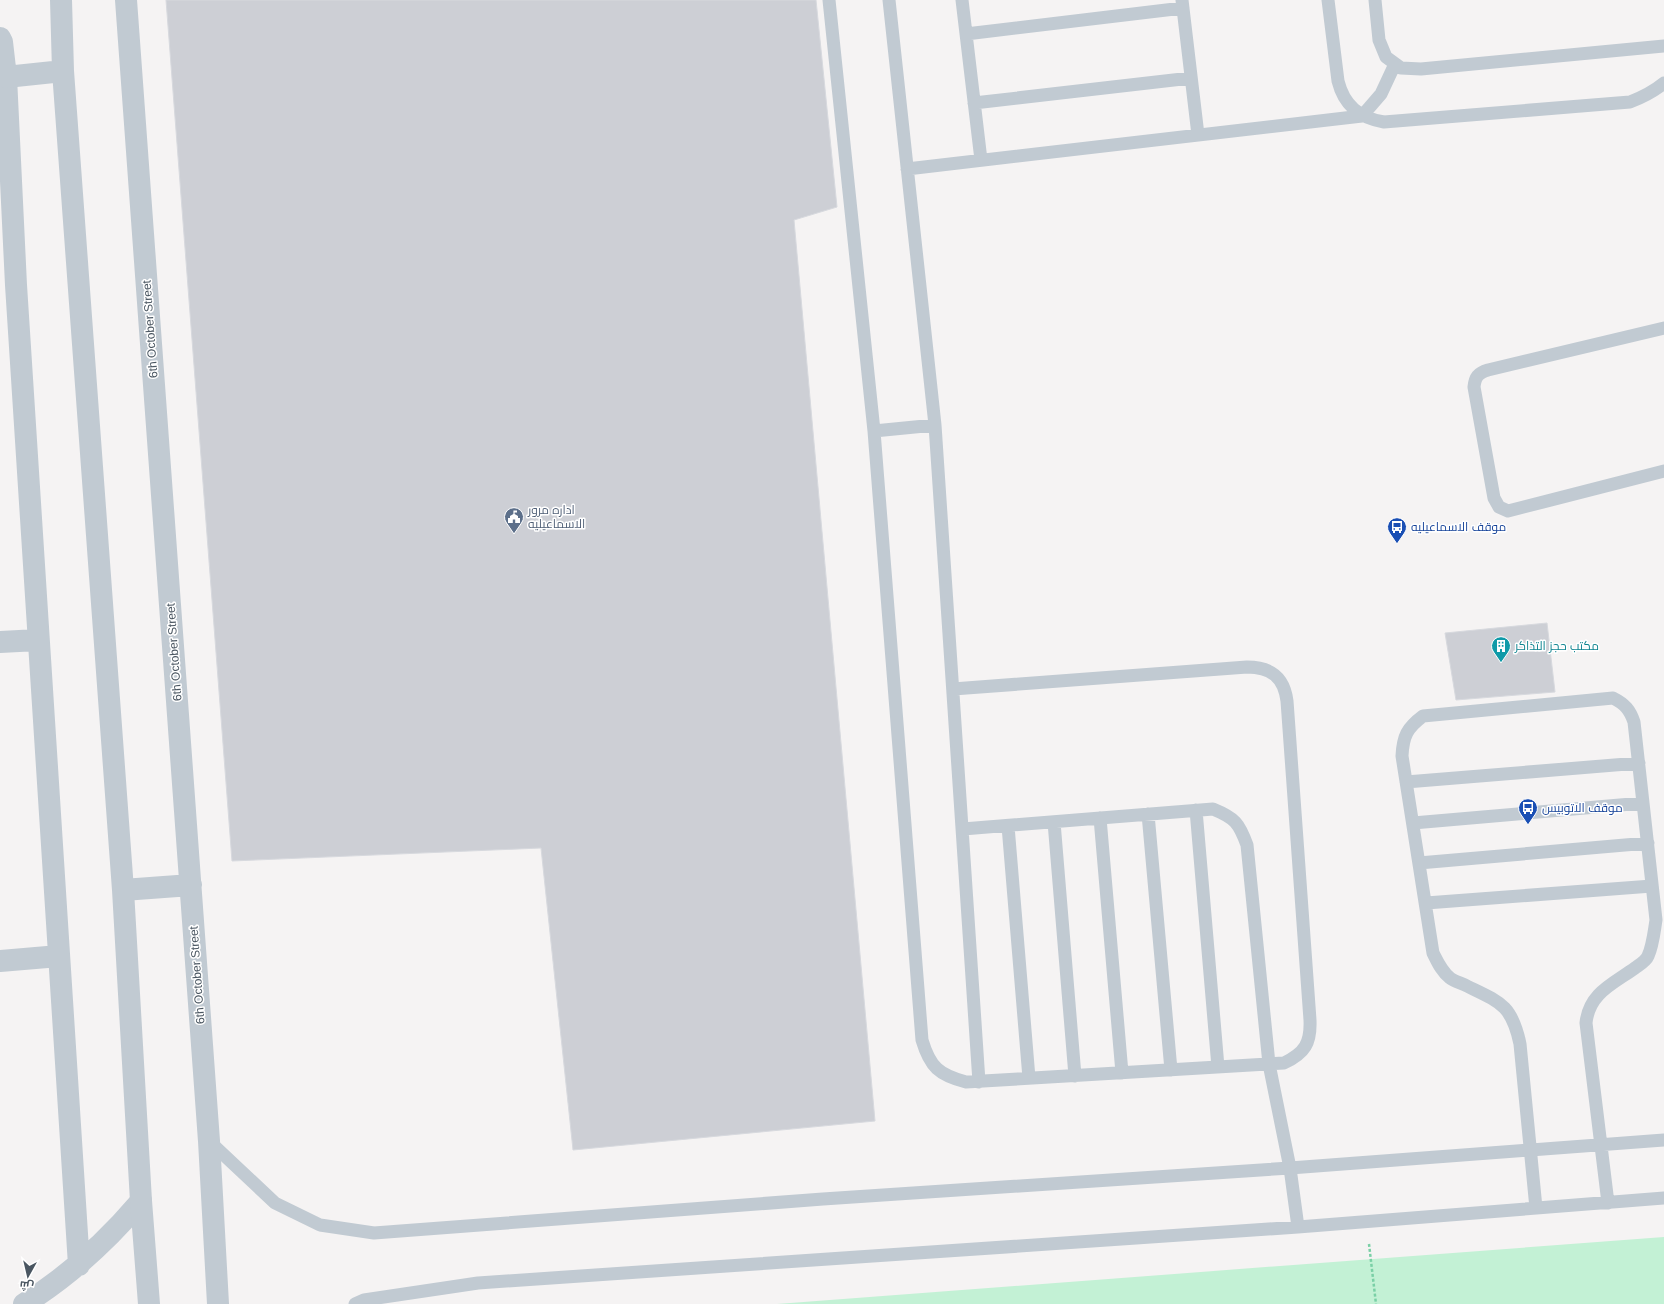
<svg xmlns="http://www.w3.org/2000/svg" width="1664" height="1304" font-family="Helvetica,Cairo,sans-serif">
	<rect width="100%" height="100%" fill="#f5f3f3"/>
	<path fill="#c3f1d5" d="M 1664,1237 L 1664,1304 L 777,1304 Z"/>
	<path fill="#cdcfd5" stroke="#d7d9de" d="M 166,0 L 816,0 L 837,207 L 794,220 L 875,1121 L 573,1150 L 541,848 L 232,861 Z
		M 1547,623 L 1555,692 L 1456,700 L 1445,633 Z"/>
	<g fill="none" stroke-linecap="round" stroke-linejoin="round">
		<path stroke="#7ad0a6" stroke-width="2.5" stroke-dasharray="3 2" stroke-linecap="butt" d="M 1369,1244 L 1376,1304"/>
		<path stroke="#c1cad2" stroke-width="13" d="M 829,0 L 874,431 L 922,1040 C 930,1067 939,1075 966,1082 L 1284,1063 C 1305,1053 1311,1043 1310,1020 L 1287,701 C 1284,677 1271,667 1247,667 L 953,689
			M 889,0 L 935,425 L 979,1082
			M 962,0 L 981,160
			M 1182,0 L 1198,135
			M 1328,0 L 1338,81 C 1344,105 1359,118 1384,122 L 1630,102 C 1643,97 1653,92 1664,83
			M 1375,0 L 1379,40 L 1386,57 L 1401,68 L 1421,69 L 1664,46
			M 966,34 L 1183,8
			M 974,103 L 1191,78
			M 907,169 L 1362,116 L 1381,94 L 1395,64
			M 1664,328 L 1488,370 C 1478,373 1475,377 1474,387 L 1494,498 L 1499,507 L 1508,511 L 1664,471
			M 874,431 L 935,425
			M 1406,782 L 1639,763
			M 1196,810 L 1218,1067
			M 1148,814 L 1171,1070
			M 1100,818 L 1122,1073
			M 1054,822 L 1075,1076
			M 1413,823 L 1643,803
			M 1008,826 L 1029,1078
			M 963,829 L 1213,809 C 1235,818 1239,823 1247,845 L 1269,1064 L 1290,1168 L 1298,1227
			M 1419,863 L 1648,843
			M 1426,903 L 1652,886
			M 209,1141 L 275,1203 L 320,1225 L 374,1233 L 823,1199 L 1290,1168 L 1664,1140
			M 1536,1208 L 1520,1044 C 1512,1005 1500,1002 1467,986 C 1462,983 1455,982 1450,978 C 1442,972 1438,963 1433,953 L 1402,756 C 1403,736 1407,728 1423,716 L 1613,698 C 1625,704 1630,710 1634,722 L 1656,920 C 1654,932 1653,945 1648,956 C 1646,961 1639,965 1635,968 C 1613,984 1589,993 1586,1023 L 1608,1203
			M 355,1304 L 364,1300 L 478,1283 L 1298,1227 L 1664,1198"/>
		<path stroke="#c1cad2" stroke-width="22" d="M 6,77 L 16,285 L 79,1265
			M 0,642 L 38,640
			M 0,961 L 59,956
			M 24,1304 C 69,1276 107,1241 141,1201"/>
		<path stroke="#c1cad2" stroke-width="22" d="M 61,0 L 63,71 L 123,890 L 141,1201 L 149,1304
			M 126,0 L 209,1141 L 218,1304
			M 0,38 L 2,42 L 6,77 L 63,71
			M 123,890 L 191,885"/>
	</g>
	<defs>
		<symbol id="civic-pin" viewBox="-11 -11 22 30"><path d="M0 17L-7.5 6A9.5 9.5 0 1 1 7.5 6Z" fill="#5c6f8a" stroke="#fff"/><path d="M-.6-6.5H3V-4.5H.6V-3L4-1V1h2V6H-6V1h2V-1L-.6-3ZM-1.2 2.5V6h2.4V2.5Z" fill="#fff"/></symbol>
		<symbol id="bus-pin" viewBox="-11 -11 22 30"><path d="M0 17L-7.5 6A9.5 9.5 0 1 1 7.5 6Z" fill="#1a4fb4" stroke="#fff"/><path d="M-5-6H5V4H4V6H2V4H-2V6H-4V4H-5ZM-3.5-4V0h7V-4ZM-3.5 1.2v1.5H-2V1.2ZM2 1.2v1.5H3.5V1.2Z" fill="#fff"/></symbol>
		<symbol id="building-pin" viewBox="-11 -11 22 30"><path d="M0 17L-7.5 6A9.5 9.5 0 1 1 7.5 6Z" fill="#0f9aa8" stroke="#fff"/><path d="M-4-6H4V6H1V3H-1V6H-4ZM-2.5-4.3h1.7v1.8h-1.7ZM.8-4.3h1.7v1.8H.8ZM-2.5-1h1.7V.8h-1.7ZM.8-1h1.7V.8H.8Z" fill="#fff"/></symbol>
	</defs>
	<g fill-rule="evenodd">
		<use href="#civic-pin" x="503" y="506" width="22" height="30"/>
		<use href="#bus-pin" x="1386" y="516" width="22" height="30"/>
		<use href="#building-pin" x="1490" y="635" width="22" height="30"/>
		<use href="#bus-pin" x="1517" y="797" width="22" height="30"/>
	</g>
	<g text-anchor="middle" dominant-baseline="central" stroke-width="3" stroke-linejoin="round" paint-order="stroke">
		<g font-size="12" fill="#4a5661" stroke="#fff">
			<text transform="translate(150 329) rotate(-94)">6th October Street</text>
			<text transform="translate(174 652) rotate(-94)">6th October Street</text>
			<text transform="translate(197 975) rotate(-94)">6th October Street</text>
		</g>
		<g font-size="12" fill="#4e5e75" stroke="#fff" text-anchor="start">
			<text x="528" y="510">اداره مرور<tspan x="528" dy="14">الاسماعيليه</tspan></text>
		</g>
		<g font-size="12" fill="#164399" stroke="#fff" text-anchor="start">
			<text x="1411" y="527">موقف الاسماعيليه</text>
			<text x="1542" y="808">موقف الاتوبيس</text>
		</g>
		<g font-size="12" fill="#0d838f" stroke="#fff" text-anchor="start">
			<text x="1515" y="646">مكتب حجز التذاكر</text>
		</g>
	</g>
	<g transform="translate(28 1276) rotate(188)" stroke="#ffffff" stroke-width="3" paint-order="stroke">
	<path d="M0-3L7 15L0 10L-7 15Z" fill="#4a5661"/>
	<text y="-6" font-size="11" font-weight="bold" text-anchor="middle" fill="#4a5661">ش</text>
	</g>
</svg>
